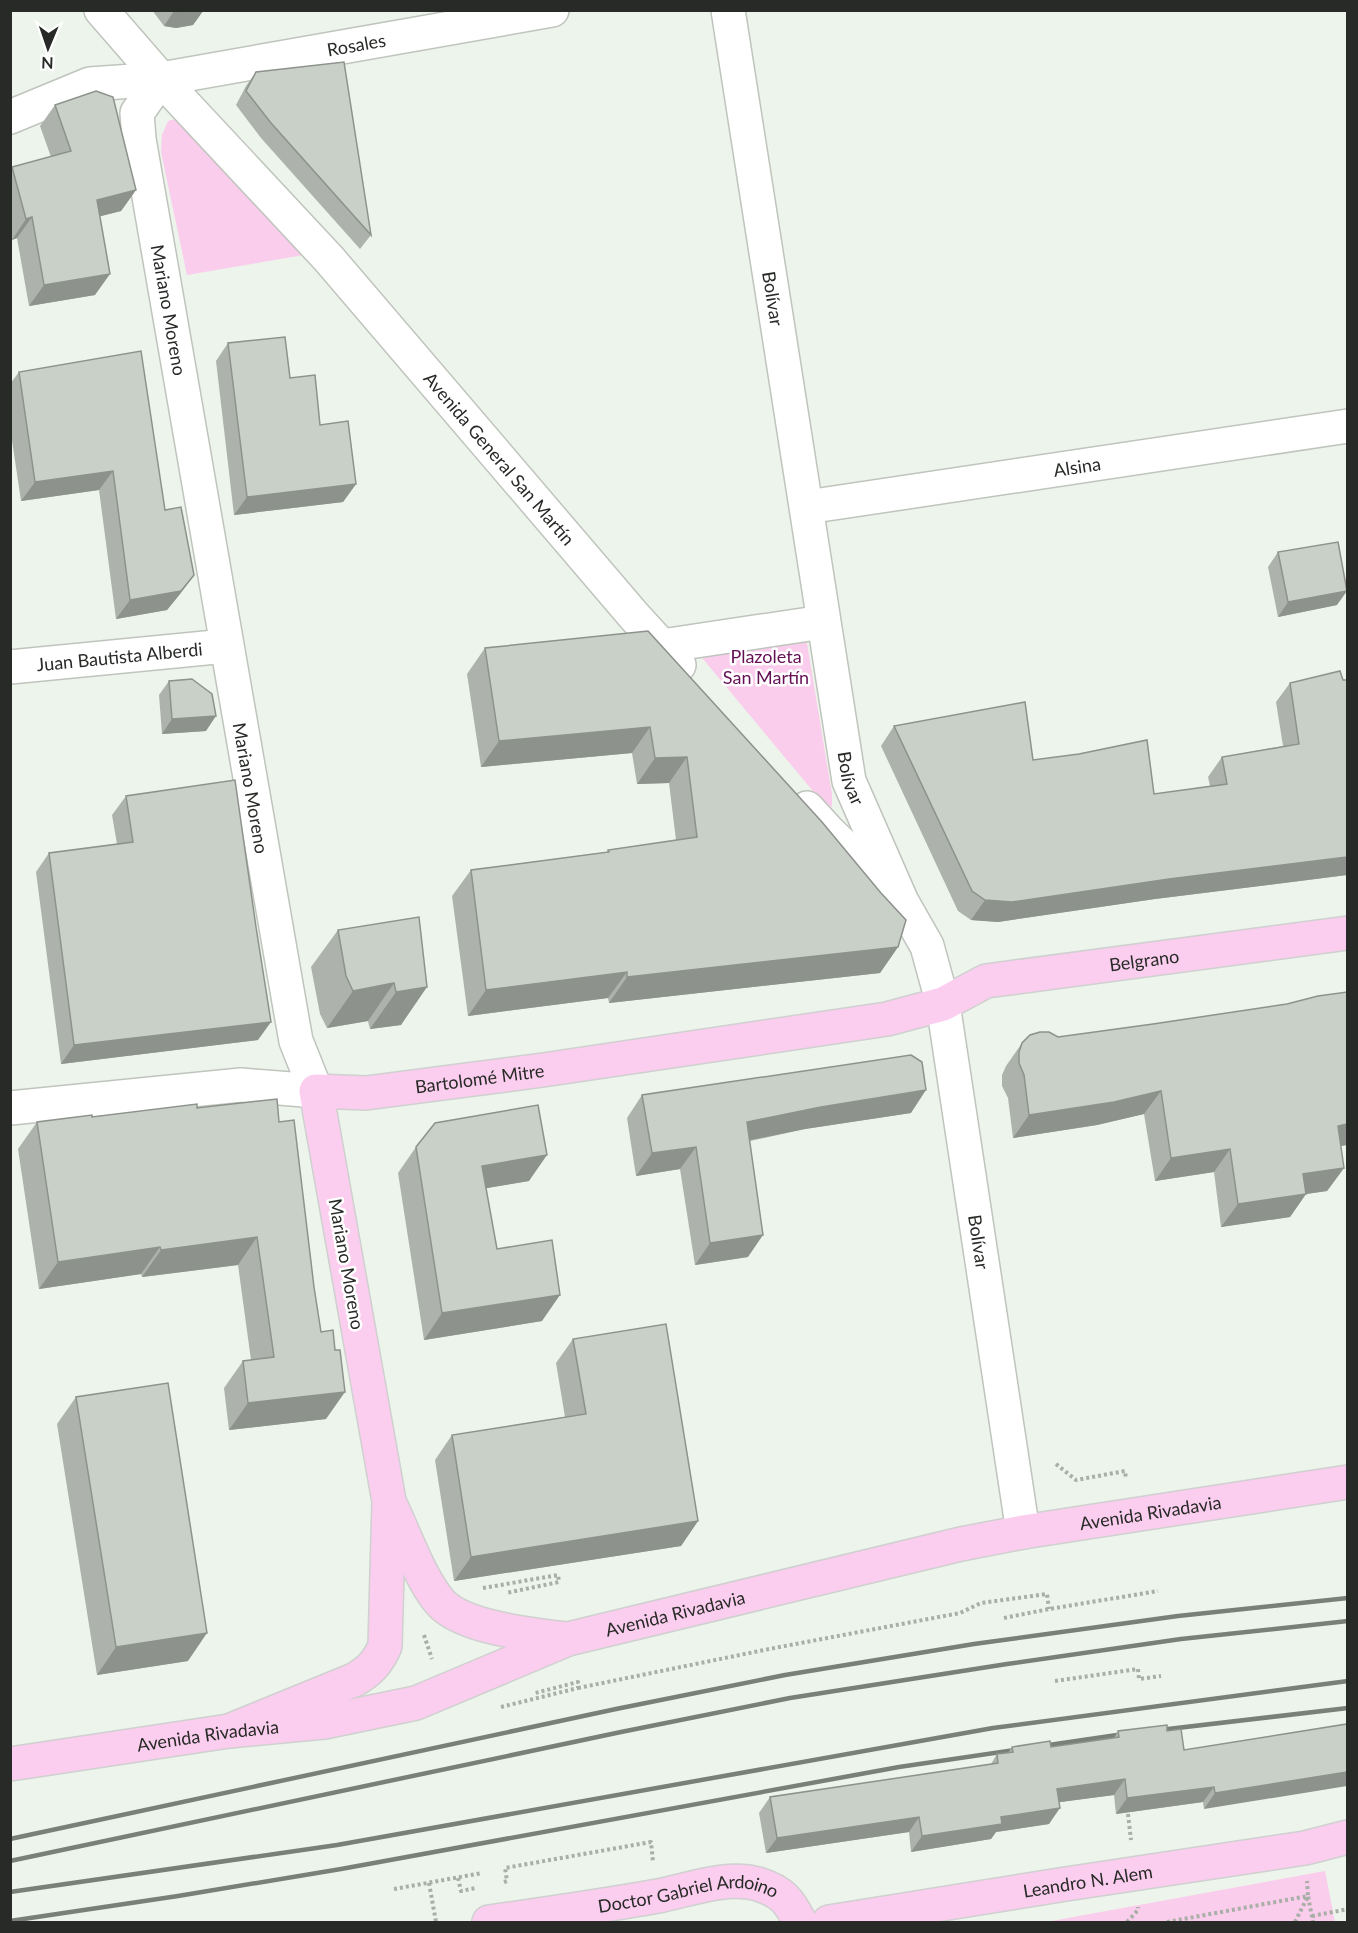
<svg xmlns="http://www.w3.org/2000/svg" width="1358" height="1933" font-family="Lato,sans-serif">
	<rect width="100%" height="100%" fill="#edf4eb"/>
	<path fill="#facdec" d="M 183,117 L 304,255 L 187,275 L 161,152 L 162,135 L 168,121 Z
		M 802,613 L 832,794 L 832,807 L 822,802 L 698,653 Z
		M 1325,1871 L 1335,1922 L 1046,1922 Z"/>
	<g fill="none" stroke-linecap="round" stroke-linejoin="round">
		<defs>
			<g id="minor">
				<path id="s1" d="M 101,10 L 161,79 L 329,259 L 635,617 L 679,665"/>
				<path id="s2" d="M 728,10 L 849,781 L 902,902 L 927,946 L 943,1004 L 1023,1532"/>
				<path id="s3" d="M 10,117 L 90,84 L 161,79 L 552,10"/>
				<path id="s4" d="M 807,507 L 1348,426"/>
				<path d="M 662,646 L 823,622"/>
				<path id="s5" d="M 10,667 L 226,646"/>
				<path d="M 807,808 L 828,831 L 892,892"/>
				<path d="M 10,1108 L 241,1085 L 316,1091 L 296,1041 L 291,1013 L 139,139 L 137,113 L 161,79"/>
			</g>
			<g id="major">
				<path d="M 392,1508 C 405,1536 421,1580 440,1602 C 462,1628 534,1635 566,1639"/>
				<path id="s6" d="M 229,1731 L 354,1680 C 370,1671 378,1662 385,1646 L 389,1501 L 316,1091 L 366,1093 L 543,1070 L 887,1019 L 943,1004 L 986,981 L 1348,933"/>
				<path id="s7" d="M 10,1764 L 229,1731 L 324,1722 L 416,1703 L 568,1639 L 961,1544 L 1023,1532 L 1348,1482"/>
				<path id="s8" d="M 489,1922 C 546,1914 602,1906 658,1896 C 689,1890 726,1875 758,1884 C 783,1892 789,1901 800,1922"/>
				<path id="s9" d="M 829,1922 L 1066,1884 L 1305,1848 L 1348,1837"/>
			</g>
		</defs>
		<use href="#minor" stroke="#bfc5bd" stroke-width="36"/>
		<use href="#major" stroke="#cfd0cf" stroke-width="36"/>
		<path stroke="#a9aea7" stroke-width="4" stroke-dasharray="3 3" stroke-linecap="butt" d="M 1056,1464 L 1076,1480 L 1125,1471 L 1126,1479
			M 483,1588 L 558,1575 L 559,1582 L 506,1593
			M 1004,1618 L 1049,1609 L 1158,1591
			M 424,1635 L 432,1659
			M 1055,1681 L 1138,1669 L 1139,1679 L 1161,1676
			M 578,1688 L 769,1649 L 960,1613 L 981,1603 L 1047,1594 L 1049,1609
			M 501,1707 L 578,1688 L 578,1682 L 535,1693
			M 1128,1814 L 1131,1840
			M 458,1878 L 461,1891 L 476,1888
			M 504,1882 L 507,1881 L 505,1868 L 651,1842 L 653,1862
			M 429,1883 L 436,1922
			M 394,1889 L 482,1873
			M 1312,1916 L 1348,1909
			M 1127,1922 L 1138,1910 L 1138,1907
			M 1167,1922 L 1308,1896 L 1313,1922
			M 1295,1922 L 1308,1896 L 1307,1881"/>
		<use href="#minor" stroke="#fff" stroke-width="33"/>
		<use href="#major" stroke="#fbceef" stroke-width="33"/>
		<path stroke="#7b7f79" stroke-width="4.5" d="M 10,1839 L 616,1709 L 785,1675 L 974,1644 L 1178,1616 L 1348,1598
			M 10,1861 L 621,1732 L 790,1698 L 1007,1664 L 1181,1639 L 1348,1621
			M 10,1892 L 337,1845 L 993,1728 L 1348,1681
			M 10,1921 L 178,1896 L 341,1869 L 899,1767 L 1117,1735 L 1348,1708"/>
	</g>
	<path fill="#adb3ac" d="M 152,10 L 203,10 L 203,11 L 193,25 L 176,28 L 164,26 Z
		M 256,72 L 371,235 L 360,249 L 261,138 L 236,105 L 246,86 Z
		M 55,105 L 136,190 L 121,211 L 100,216 L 95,295 L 29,306 L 17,238 L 12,240 L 10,236 L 10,169 L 12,167 L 51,157 L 40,126 Z
		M 228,343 L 290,378 L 320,425 L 356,484 L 343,502 L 234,515 L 216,361 Z
		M 19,372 L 165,510 L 194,575 L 180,594 L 167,610 L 116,619 L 99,490 L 21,501 L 10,427 L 10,384 Z
		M 1278,552 L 1337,605 L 1278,617 L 1268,567 Z
		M 648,631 L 898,947 L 880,973 L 609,1003 L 608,998 L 468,1016 L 452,896 L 471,870 L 607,852 L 608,850 L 676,840 L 669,783 L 637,784 L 632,753 L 481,767 L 467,674 L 485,648 Z
		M 1343,680 L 1347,680 L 1347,875 L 1155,899 L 998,922 L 971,920 L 958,911 L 881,746 L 894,726 L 1033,760 L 1154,794 L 1210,786 L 1208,777 L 1222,757 L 1283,746 L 1276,702 L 1290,683 Z
		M 169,681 L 206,731 L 162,734 L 159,695 Z
		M 126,796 L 256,927 L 258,1040 L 61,1064 L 36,872 L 49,853 L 117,844 L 112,815 Z
		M 419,917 L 401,1025 L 370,1029 L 368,1021 L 327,1028 L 320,1014 L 311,967 L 338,930 Z
		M 1347,992 L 1347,1145 L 1341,1146 L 1344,1168 L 1327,1191 L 1306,1194 L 1290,1217 L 1221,1227 L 1214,1172 L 1155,1181 L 1144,1114 L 1097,1125 L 1013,1138 L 1008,1098 L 1002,1086 L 1002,1075 L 1006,1066 L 1022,1043 L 1153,1024 L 1287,1004 Z
		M 642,1095 L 911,1113 L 805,1129 L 750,1141 L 748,1257 L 695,1265 L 680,1169 L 636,1176 L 627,1118 Z
		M 197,1108 L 279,1122 L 326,1419 L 229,1430 L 224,1388 L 243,1361 L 251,1360 L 238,1265 L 142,1277 L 141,1274 L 39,1289 L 18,1149 L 37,1122 Z
		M 416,1147 L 529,1181 L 486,1188 L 497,1249 L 542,1321 L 424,1340 L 398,1173 Z
		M 573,1339 L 698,1521 L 681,1546 L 454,1581 L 435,1460 L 452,1435 L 565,1417 L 556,1363 Z
		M 76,1397 L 188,1661 L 97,1675 L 57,1424 Z
		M 1347,1724 L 1204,1809 L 1203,1802 L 1116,1814 L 1114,1795 L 1059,1802 L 1049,1824 L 996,1832 L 991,1839 L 911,1852 L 909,1832 L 766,1853 L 759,1813 L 770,1797 L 991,1764 L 997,1754 L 1008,1753 L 1012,1747 L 1051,1747 L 1114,1738 L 1118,1731 L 1167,1731 L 1184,1750 Z"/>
	<path fill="#8d928c" d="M 174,11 L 203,11 L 193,25 L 176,28 L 164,26 Z
		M 136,190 L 121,211 L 82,221 L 97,200 Z
		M 32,217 L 17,238 L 12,240 L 26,219 Z
		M 110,274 L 95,295 L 29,306 L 44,285 Z
		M 113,471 L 99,490 L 21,501 L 35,482 Z
		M 356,484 L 343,502 L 234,515 L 247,497 Z
		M 194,575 L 180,594 L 167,610 L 116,619 L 130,600 Z
		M 1347,591 L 1337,605 L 1278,617 L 1288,602 Z
		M 216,716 L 206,731 L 162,734 L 172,719 Z
		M 650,727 L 632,753 L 481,767 L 499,741 Z
		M 687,757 L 669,783 L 637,784 L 655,758 Z
		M 1347,857 L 1347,875 L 1155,899 L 998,922 L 971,920 L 985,900 Z
		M 898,947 L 880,973 L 609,1003 L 627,977 Z
		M 627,972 L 608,998 L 468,1016 L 486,990 Z
		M 394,983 L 368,1021 L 327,1028 L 353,991 Z
		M 427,987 L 401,1025 L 370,1029 L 396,992 Z
		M 271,1022 L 258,1040 L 61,1064 L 74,1045 Z
		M 926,1090 L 911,1113 L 805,1129 L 731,1144 L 747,1122 L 821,1107 Z
		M 1161,1091 L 1144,1114 L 1097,1125 L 1013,1138 L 1029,1115 Z
		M 1347,1124 L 1347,1145 L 1321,1149 L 1338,1126 Z
		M 696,1147 L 680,1169 L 636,1176 L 652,1153 Z
		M 1230,1149 L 1214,1172 L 1155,1181 L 1171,1158 Z
		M 547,1155 L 529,1181 L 464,1192 L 482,1166 Z
		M 1344,1168 L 1327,1191 L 1306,1194 L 1290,1217 L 1221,1227 L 1238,1204 L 1303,1174 Z
		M 763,1235 L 748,1257 L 695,1265 L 710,1243 Z
		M 257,1237 L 238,1265 L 142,1277 L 161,1250 Z
		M 160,1247 L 141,1274 L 39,1289 L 58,1262 Z
		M 560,1295 L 542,1321 L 424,1340 L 442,1313 Z
		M 345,1392 L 326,1419 L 229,1430 L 248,1403 Z
		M 698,1521 L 681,1546 L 454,1581 L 471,1557 Z
		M 207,1633 L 188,1661 L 97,1675 L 116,1647 Z
		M 1347,1772 L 1347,1786 L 1204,1809 L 1215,1793 Z
		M 1125,1779 L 1114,1795 L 1046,1804 L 1057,1789 Z
		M 1214,1787 L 1203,1802 L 1116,1814 L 1127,1798 Z
		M 1060,1808 L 1049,1824 L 996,1832 L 991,1839 L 911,1852 L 922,1836 L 1001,1817 Z
		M 919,1817 L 909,1832 L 766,1853 L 777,1838 Z"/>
	<path fill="#c9d0c8" stroke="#8d928c" stroke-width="1.5" d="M 174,10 L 203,10 L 203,11 L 186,13 Z
		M 344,62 L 371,235 L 271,123 L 246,91 L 256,72 Z
		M 96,91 L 113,97 L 136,190 L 97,200 L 110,274 L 44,285 L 32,217 L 26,219 L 12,167 L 71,151 L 55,105 Z
		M 285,337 L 290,378 L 315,375 L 320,425 L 348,421 L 356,484 L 247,497 L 228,343 Z
		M 141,351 L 165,510 L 181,507 L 194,575 L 181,591 L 130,600 L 113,471 L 35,482 L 19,372 Z
		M 1338,542 L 1347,591 L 1288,602 L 1278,552 Z
		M 648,631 L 822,822 L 881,893 L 906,920 L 898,947 L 627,977 L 627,972 L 486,990 L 471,870 L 609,852 L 608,850 L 697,837 L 687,757 L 655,758 L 650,727 L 499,741 L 485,648 Z
		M 1340,671 L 1343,680 L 1347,680 L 1347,857 L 1169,879 L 1012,902 L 985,900 L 972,891 L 894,726 L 1025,702 L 1033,760 L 1079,754 L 1147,740 L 1154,794 L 1227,784 L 1222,757 L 1299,744 L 1290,683 Z
		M 192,679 L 212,694 L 216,716 L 172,719 L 169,681 Z
		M 235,780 L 256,927 L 271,1022 L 74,1045 L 49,853 L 133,842 L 126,796 Z
		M 419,917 L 427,987 L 396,992 L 394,983 L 353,991 L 346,976 L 338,930 Z
		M 1347,992 L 1347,1124 L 1338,1126 L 1344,1168 L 1303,1174 L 1306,1194 L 1238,1204 L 1230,1149 L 1171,1158 L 1161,1091 L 1114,1102 L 1029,1115 L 1024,1075 L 1019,1063 L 1019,1052 L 1022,1043 L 1030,1035 L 1040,1032 L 1049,1032 L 1058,1037 L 1153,1024 L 1287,1004 L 1318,996 Z
		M 911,1055 L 922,1062 L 926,1090 L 821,1107 L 747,1122 L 763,1235 L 710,1243 L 696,1147 L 652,1153 L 642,1095 Z
		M 277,1099 L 279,1122 L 294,1120 L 314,1287 L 321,1332 L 333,1330 L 335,1350 L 340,1350 L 345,1392 L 248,1403 L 243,1361 L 274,1357 L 257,1237 L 161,1250 L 160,1247 L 58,1262 L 37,1122 L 92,1115 L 92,1117 L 197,1104 L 197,1108 Z
		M 538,1105 L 547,1155 L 482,1166 L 497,1249 L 552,1240 L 560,1295 L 442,1313 L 416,1147 L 435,1123 Z
		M 666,1324 L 698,1521 L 471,1557 L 452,1435 L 586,1414 L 573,1339 Z
		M 168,1383 L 207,1633 L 116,1647 L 76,1397 Z
		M 1347,1724 L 1347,1772 L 1215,1793 L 1214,1787 L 1127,1798 L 1125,1779 L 1057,1789 L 1060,1808 L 1001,1817 L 1002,1824 L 922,1836 L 919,1817 L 777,1838 L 770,1797 L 998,1763 L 997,1754 L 1013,1752 L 1012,1747 L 1050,1741 L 1051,1747 L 1119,1737 L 1118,1731 L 1167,1725 L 1167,1731 L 1181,1729 L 1184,1750 Z"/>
	<g text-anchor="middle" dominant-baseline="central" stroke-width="5" stroke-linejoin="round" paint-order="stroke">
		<g font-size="18" fill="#272a26" stroke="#fff">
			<text stroke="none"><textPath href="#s3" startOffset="356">Rosales</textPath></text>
			<text stroke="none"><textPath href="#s2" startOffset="292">Bolívar</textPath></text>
			<text transform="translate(169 310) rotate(80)">Mariano Moreno</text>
			<text stroke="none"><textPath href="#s1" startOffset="600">Avenida General San Martín</textPath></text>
			<text stroke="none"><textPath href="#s4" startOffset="273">Alsina</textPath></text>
			<text stroke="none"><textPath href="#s5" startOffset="110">Juan Bautista Alberdi</textPath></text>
			<text stroke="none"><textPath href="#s2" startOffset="778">Bolívar</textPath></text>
			<text transform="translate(251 788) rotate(80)">Mariano Moreno</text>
			<text stroke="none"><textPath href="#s6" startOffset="1586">Belgrano</textPath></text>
			<text stroke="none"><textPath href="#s6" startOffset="908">Bartolomé Mitre</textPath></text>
			<text stroke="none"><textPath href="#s2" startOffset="1264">Bolívar</textPath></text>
			<text transform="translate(347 1264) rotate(80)">Mariano Moreno</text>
			<text stroke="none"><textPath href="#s7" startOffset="1172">Avenida Rivadavia</textPath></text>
			<text stroke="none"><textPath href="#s7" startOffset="686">Avenida Rivadavia</textPath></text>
			<text stroke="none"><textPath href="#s7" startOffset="200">Avenida Rivadavia</textPath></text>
			<text stroke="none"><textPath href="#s9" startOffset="262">Leandro N. Alem</textPath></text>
			<text stroke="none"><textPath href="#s8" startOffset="202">Doctor Gabriel Ardoino</textPath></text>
		</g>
		<g font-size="18" fill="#651055" stroke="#fff">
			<text x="766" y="656">Plazoleta<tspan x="766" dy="21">San Martín</tspan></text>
		</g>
	</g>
	<rect width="1358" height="1933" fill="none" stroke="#272a26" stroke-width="24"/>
	<g transform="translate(48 48) rotate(182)" stroke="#ffffff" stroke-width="4.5" paint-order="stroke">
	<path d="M0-4.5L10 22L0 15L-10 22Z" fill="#272a26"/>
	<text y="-9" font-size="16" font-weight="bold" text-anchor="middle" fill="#272a26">N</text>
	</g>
</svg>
